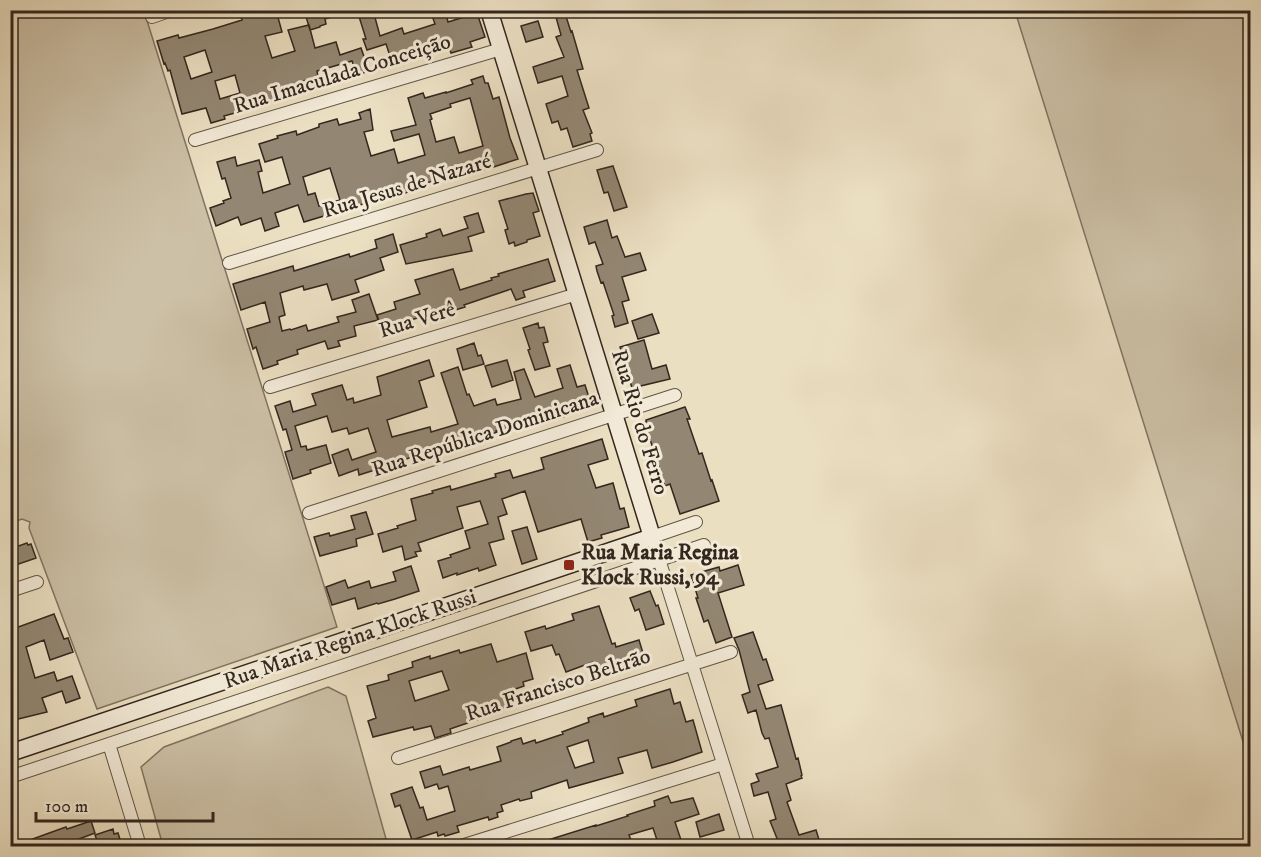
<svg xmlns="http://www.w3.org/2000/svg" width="1261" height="857" font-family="'IM FELL DW Pica',serif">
	<rect width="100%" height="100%" fill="#ebdfc2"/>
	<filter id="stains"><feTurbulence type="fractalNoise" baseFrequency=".00333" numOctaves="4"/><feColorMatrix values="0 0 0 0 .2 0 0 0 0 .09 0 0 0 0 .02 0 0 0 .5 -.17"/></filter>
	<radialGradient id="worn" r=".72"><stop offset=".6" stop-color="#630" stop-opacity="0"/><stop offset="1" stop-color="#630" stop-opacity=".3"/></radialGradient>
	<path fill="#ccc0a6" stroke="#807462" stroke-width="1.5" d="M 11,11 L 144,11 L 337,627 L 97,709 L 29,528 L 30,522 L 22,519 L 11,523 Z
		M 1015,11 L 1250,11 L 1250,764 Z
		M 328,687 L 346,696 L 388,846 L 163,846 L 141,767 L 164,747 Z"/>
	<path fill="#938773" stroke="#33271e" stroke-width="1.5" fill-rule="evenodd" d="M 262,10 L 276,10 L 282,32 L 265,36 L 272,58 L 295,51 L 288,30 L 309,25 L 315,48 L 336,42 L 340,55 L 361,48 L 369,71 L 357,75 L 352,61 L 317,71 L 318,77 L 303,81 L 307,92 L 287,98 L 287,96 L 266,103 L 265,100 L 258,102 L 257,97 L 239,102 L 242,111 L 224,116 L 225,119 L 211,123 L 206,108 L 182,114 L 170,70 L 168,71 L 165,63 L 164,64 L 157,41 L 178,35 L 179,38 L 213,29 L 242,20 L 240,16 ZM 205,50 L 212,72 L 191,79 L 184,57 ZM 235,75 L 240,93 L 220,99 L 215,81 Z
		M 304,10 L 345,10 L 345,13 L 325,19 L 326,24 L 320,26 L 320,27 L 310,30 Z
		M 357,10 L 373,10 L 380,36 L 402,28 L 404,34 L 435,24 L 430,10 L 445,10 L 448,22 L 477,13 L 485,37 L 470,42 L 472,47 L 451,53 L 448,44 L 392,62 L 386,44 L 367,50 L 363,39 L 366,39 Z
		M 554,10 L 564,10 L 571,32 L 572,31 L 583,69 L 577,70 L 589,108 L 583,110 L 592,133 L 590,134 L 592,141 L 573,147 L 567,128 L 561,130 L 558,121 L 552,123 L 546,104 L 568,96 L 562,76 L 538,83 L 533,67 L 564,57 L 556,37 L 561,35 Z
		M 538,21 L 543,37 L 526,42 L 521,26 Z
		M 483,76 L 485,83 L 488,83 L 493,99 L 499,97 L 510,138 L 518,159 L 481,171 L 480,168 L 423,184 L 424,187 L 386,199 L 386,197 L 340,211 L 341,214 L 325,219 L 324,216 L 304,222 L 298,205 L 275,213 L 279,226 L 265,231 L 261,218 L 241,225 L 238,217 L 216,226 L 210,208 L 224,203 L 223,201 L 231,198 L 225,178 L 222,179 L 217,162 L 235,157 L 237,166 L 259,160 L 262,171 L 258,172 L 263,193 L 290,184 L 282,157 L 265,162 L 259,144 L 278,138 L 277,136 L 296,131 L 297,135 L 319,127 L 319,124 L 337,119 L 339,125 L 361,119 L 359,113 L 370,109 L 373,130 L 364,132 L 371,156 L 394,149 L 398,163 L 425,155 L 419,134 L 394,141 L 391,131 L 416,125 L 408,98 L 423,93 L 425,98 L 446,92 L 446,93 L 473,84 L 471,80 ZM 470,98 L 483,146 L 459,153 L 454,137 L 436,142 L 430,120 L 432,119 L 430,114 L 451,107 L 450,104 ZM 330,168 L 340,200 L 319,206 L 315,193 L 308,195 L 303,177 Z
		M 613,166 L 627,207 L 614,211 L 608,192 L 604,193 L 597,170 Z
		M 533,193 L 539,211 L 533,213 L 540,236 L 527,240 L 527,242 L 515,246 L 514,242 L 509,244 L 505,230 L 508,229 L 499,201 L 526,194 Z
		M 478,213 L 484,232 L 468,237 L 472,251 L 406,264 L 400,245 L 427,237 L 426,234 L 440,229 L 443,236 L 468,228 L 464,217 Z
		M 607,220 L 612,238 L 617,236 L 625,257 L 640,253 L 646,270 L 622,277 L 629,300 L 622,302 L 628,323 L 615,327 L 612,316 L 614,315 L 603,282 L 601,283 L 597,271 L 596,266 L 603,264 L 595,242 L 589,244 L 584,227 Z
		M 393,234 L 398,252 L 380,258 L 384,270 L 355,280 L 359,292 L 332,300 L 327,284 L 304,290 L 303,286 L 280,293 L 285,315 L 279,317 L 282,331 L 290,329 L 291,330 L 306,325 L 308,331 L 339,322 L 337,317 L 356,312 L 352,300 L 369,294 L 378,320 L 354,326 L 356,336 L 338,341 L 340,346 L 328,349 L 325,341 L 297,350 L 298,354 L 277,361 L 278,364 L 263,369 L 256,347 L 253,349 L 247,329 L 270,322 L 265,302 L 241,310 L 233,284 L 293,266 L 294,271 L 349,254 L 350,257 L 377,248 L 375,240 Z
		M 548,259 L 555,281 L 523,291 L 525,297 L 516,300 L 511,289 L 464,305 L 465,307 L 429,318 L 428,315 L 400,323 L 402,327 L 383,333 L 377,315 L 396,309 L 394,302 L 420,294 L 415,280 L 453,269 L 460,290 L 492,280 L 491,278 L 499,276 L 498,274 Z
		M 652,314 L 659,333 L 638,339 L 632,321 Z
		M 538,323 L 539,328 L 544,327 L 548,342 L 543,343 L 550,366 L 535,370 L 528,350 L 530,349 L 523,328 Z
		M 644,340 L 652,369 L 666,365 L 670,379 L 632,388 L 620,347 Z
		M 474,343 L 478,356 L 481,355 L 484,364 L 463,370 L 457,349 Z
		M 429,360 L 434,376 L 419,381 L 427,407 L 387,420 L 392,437 L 430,427 L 431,432 L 458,424 L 441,373 L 458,367 L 467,395 L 469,394 L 474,406 L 495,399 L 497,405 L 521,399 L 514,372 L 524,369 L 535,397 L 563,388 L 557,369 L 570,365 L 577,387 L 585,385 L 591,404 L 564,412 L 566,416 L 551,421 L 549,416 L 496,431 L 497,432 L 485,437 L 484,434 L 459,441 L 460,444 L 437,451 L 438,453 L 425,457 L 424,453 L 400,461 L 401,464 L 393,466 L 381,468 L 359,475 L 358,469 L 339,476 L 332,455 L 348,449 L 352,460 L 376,452 L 368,428 L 349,434 L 347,428 L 332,432 L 327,416 L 295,426 L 301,447 L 306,446 L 307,450 L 326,445 L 331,463 L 310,470 L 311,473 L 293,479 L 285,452 L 292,450 L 286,429 L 283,430 L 275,406 L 290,401 L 293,412 L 316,405 L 312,394 L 342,385 L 347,400 L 353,398 L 354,403 L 381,395 L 377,377 Z
		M 507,360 L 513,380 L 492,387 L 485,366 Z
		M 685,407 L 690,419 L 687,419 L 699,454 L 702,453 L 711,481 L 712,480 L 719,501 L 680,514 L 670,484 L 665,486 L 648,433 L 642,434 L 639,424 L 646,422 L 646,420 Z
		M 602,439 L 608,459 L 588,465 L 596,488 L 613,483 L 620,509 L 624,508 L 629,527 L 601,535 L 602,538 L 588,542 L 581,519 L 538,532 L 525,491 L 502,499 L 507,514 L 498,517 L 504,539 L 489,543 L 496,565 L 479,571 L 478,568 L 457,575 L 457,573 L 443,578 L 438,561 L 451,557 L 450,555 L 470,548 L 465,531 L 488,524 L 480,501 L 457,507 L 463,528 L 418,543 L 421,551 L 415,552 L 417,556 L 405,560 L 402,546 L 383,552 L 378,534 L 398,528 L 397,526 L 416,520 L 411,499 L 433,493 L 432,491 L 450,486 L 451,490 L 475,483 L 496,477 L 495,474 L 510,470 L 513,478 L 544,469 L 541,458 Z
		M 366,512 L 373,534 L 356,539 L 357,546 L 320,556 L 314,537 L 329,533 L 330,536 L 355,529 L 351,516 Z
		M 527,527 L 537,559 L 522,564 L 512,531 Z
		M 27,543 L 28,545 L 31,544 L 36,558 L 10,567 L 10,549 Z
		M 738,565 L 744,585 L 718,593 L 732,637 L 716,643 L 708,620 L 704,622 L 696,598 L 698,598 L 691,575 L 719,567 L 720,571 Z
		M 411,566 L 419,591 L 395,599 L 378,604 L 377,603 L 358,609 L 355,598 L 332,605 L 326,587 L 345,580 L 348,588 L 369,581 L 371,588 L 396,581 L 393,572 Z
		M 650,591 L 656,606 L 658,605 L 664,624 L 646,630 L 639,609 L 635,611 L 630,598 Z
		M 599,606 L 612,644 L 615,643 L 616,647 L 639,640 L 646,663 L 627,669 L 625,661 L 596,670 L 593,662 L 566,672 L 559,654 L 556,655 L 552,645 L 531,651 L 525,632 L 545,626 L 546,629 L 574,620 L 572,614 Z
		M 54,614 L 64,639 L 68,638 L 73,652 L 50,660 L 44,640 L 26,647 L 35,678 L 54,672 L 57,681 L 72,676 L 80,698 L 66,703 L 62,691 L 42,698 L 47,712 L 10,721 L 10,694 L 15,693 L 10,675 L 10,630 Z
		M 753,632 L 763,660 L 766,659 L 773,680 L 758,685 L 766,709 L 781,705 L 795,755 L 796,759 L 798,758 L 802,775 L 801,776 L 802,778 L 786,784 L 791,800 L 787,802 L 799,835 L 816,830 L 821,846 L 780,846 L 770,821 L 776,819 L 768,792 L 754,796 L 751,784 L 759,781 L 756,774 L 778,767 L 769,738 L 765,739 L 762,733 L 756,710 L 748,713 L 742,695 L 750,692 L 739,650 L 734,638 Z
		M 491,644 L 497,662 L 526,653 L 533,679 L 523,682 L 524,686 L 507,692 L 511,705 L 484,715 L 485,717 L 450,729 L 451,733 L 435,738 L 431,726 L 414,730 L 413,727 L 373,737 L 368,721 L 376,718 L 367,686 L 389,680 L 388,675 L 413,667 L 412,662 L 430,656 L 430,659 L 459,650 L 460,653 ZM 442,671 L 449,690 L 415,701 L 409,681 Z
		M 670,689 L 674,704 L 680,702 L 686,722 L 693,720 L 702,752 L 673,762 L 652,768 L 647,750 L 618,758 L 623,773 L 569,788 L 567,780 L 531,792 L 532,798 L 520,801 L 519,799 L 501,805 L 503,811 L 497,813 L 498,817 L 489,820 L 488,817 L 457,826 L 459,832 L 445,836 L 444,834 L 438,836 L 437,832 L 412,840 L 400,805 L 395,807 L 391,794 L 412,787 L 420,808 L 423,807 L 427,820 L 455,811 L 448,786 L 439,789 L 437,784 L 425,788 L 420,772 L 440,766 L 443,775 L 469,767 L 470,770 L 501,761 L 497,747 L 511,742 L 511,741 L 521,738 L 523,744 L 535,740 L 536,743 L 563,734 L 562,732 L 589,722 L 588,718 L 603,713 L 604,717 L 637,706 L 635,700 ZM 588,740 L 594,762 L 575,768 L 567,747 Z
		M 668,796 L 671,803 L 693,798 L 699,814 L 675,822 L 682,843 L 668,846 L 659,846 L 653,828 L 629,835 L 631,840 L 613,845 L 612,842 L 601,846 L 535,846 L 535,844 L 596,825 L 596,826 L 628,816 L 627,815 L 655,806 L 654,801 Z
		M 719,814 L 724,830 L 700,837 L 696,822 Z
		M 91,821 L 95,833 L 71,842 L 72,844 L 64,846 L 16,846 L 16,845 L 52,832 L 66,827 L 67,829 Z
		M 113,829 L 114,834 L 118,833 L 122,846 L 99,846 L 95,835 Z"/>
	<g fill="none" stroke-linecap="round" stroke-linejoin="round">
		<defs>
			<path id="street" d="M 152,17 L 172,10
				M 195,140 L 501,49
				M 229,263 L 597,150
				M 270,387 L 577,294
				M 309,513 L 675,395
				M 696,522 L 652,537 L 749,846
				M 10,591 L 37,582
				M 109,744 L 140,846
				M 398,758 L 731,652
				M 10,777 L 704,545
				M 461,846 L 723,764"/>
			<path id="secondary" d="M 10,753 L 652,537 L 489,10"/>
		</defs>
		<use href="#street" stroke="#615547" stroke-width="14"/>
		<use href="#secondary" stroke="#33271e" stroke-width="19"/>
		<use href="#street" stroke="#f2ead7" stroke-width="12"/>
		<use href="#secondary" stroke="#f2ead7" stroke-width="16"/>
	</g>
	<rect fill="#8f2418" stroke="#f2ead7" stroke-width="2" x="563" y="559" width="12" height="12" rx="3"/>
	<g text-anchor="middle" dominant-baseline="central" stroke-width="6" stroke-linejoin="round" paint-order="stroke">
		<g font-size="22" fill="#33271e" stroke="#f2ead7">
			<text transform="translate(342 74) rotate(-17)">Rua Imaculada Conceição</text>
			<text transform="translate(407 186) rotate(-17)">Rua Jesus de Nazaré</text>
			<text transform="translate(417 320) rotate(-17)">Rua Verê</text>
			<text transform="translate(640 422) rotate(73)">Rua Rio do Ferro</text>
			<text transform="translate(485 434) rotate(-18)">Rua República Dominicana</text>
			<text transform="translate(350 639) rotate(-19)">Rua Maria Regina Klock Russi</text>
			<text transform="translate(558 685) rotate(-18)">Rua Francisco Beltrão</text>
		</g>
		<g font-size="22" font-weight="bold" fill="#33271e" stroke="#f2ead7" text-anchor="start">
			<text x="581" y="552">Rua Maria Regina<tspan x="581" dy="25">Klock Russi, 94</tspan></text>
		</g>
	</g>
	<rect width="1261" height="857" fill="none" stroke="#ebdfc2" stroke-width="36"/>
	<rect x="12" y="12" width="1237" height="833" fill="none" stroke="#33271e" stroke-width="3"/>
	<rect x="18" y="18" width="1225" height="821" fill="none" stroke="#33271e" stroke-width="1.5"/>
	<path d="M36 812v9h177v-9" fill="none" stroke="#33271e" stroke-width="3"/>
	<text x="45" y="812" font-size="18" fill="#33271e" stroke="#f2ead7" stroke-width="4.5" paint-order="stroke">100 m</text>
	<rect width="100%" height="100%" filter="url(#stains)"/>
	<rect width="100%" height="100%" fill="url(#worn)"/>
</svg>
